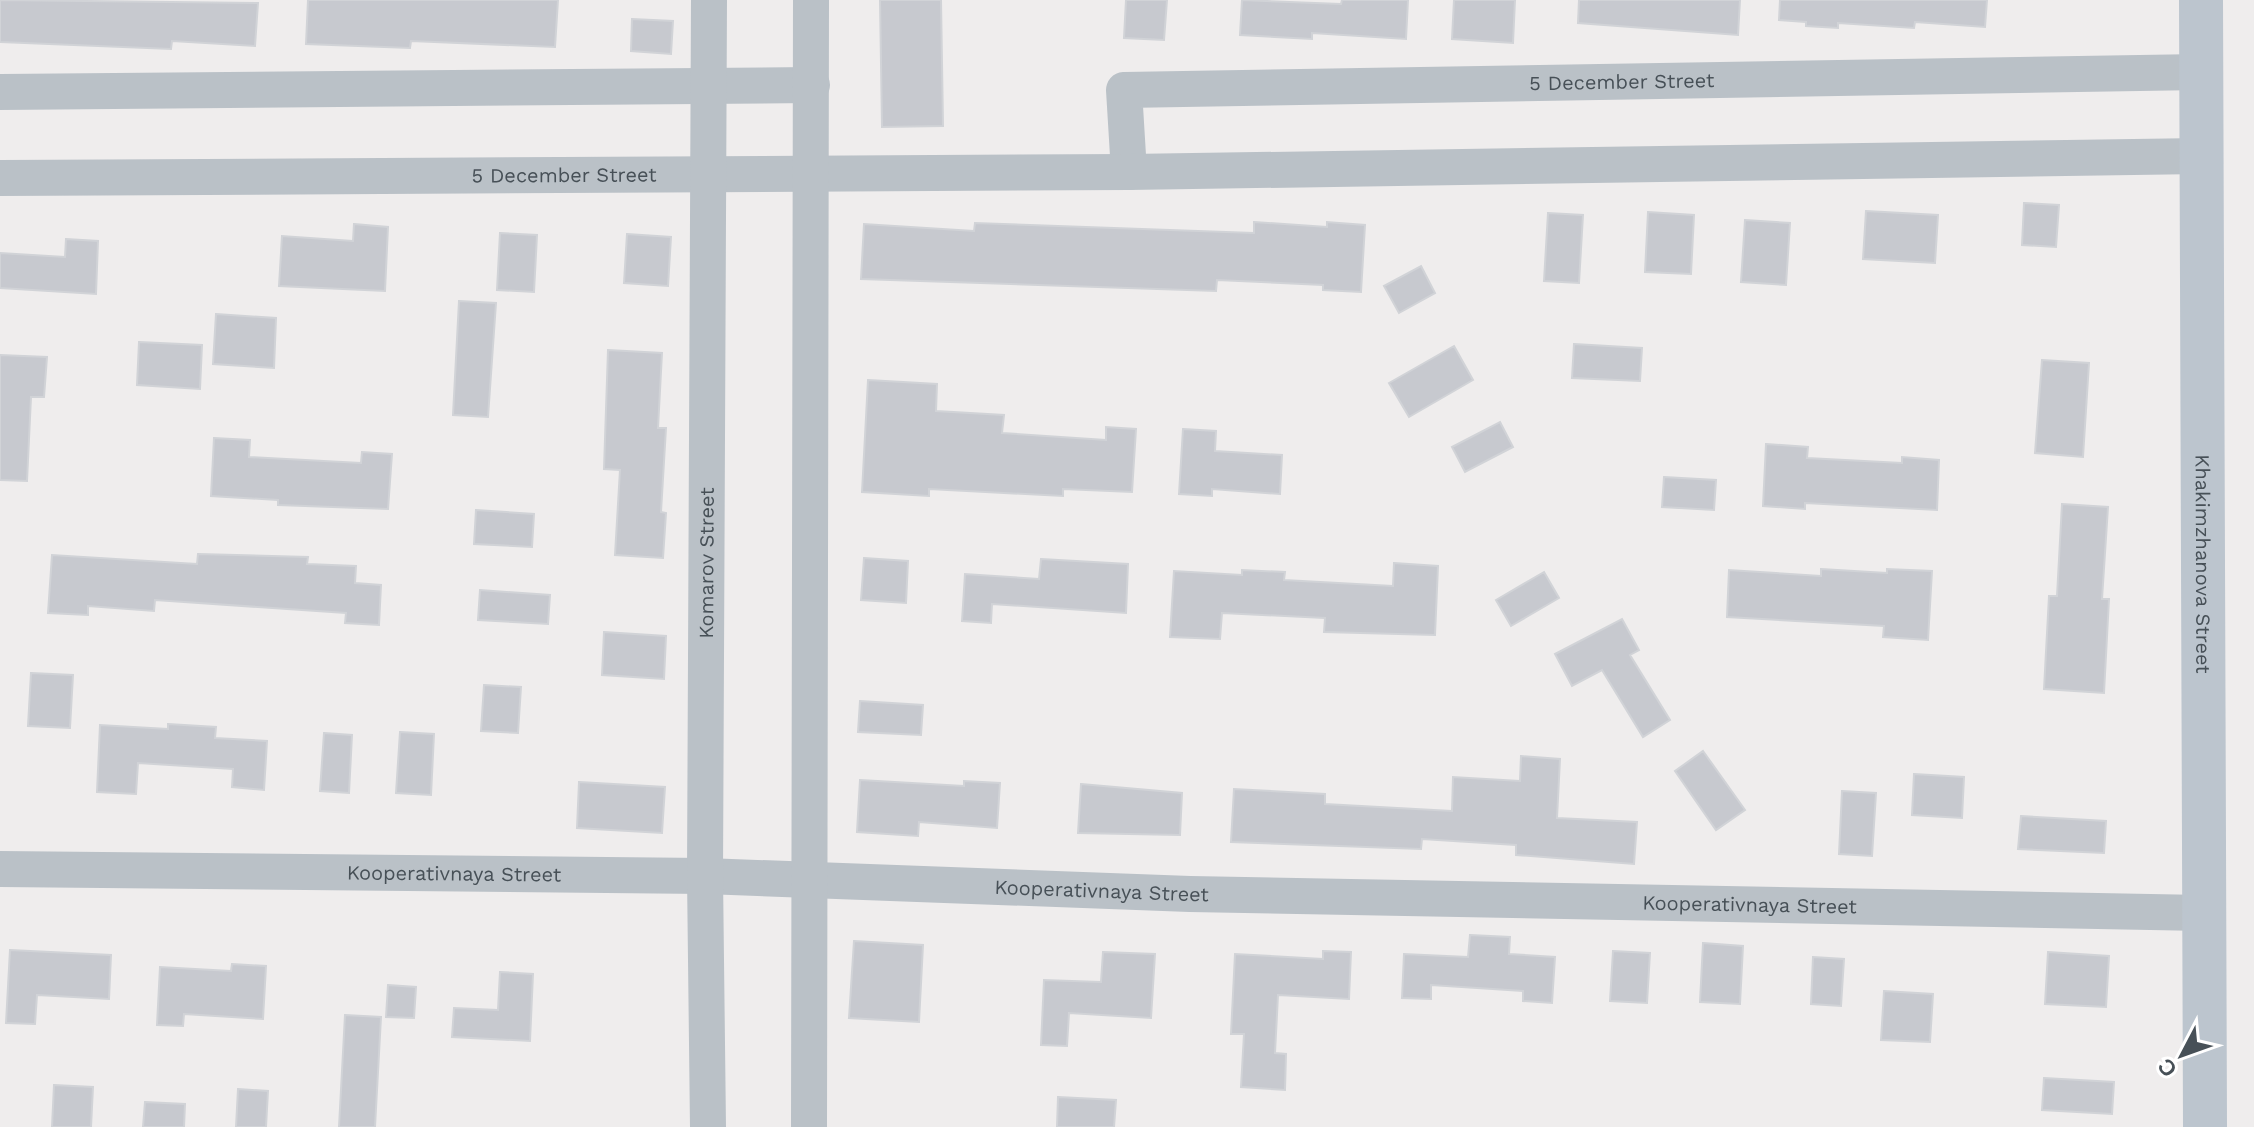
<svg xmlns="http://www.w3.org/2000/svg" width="2254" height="1127" font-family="'Work Sans',sans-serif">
	<rect width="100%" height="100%" fill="#efeded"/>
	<path fill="#c7c9cf" stroke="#d1d3d7" stroke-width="2" d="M 0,0 L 258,3 L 255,46 L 172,41 L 171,49 L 0,42 Z
		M 308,0 L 558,0 L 555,47 L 411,41 L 410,48 L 306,44 Z
		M 880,0 L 941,0 L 943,126 L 882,127 Z
		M 1126,0 L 1167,0 L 1164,40 L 1124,38 Z
		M 1242,0 L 1341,4 L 1342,0 L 1408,0 L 1406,39 L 1312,33 L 1312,39 L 1240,35 Z
		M 1454,0 L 1515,0 L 1513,43 L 1452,39 Z
		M 1579,0 L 1740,0 L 1738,35 L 1578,23 Z
		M 1780,0 L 1987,0 L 1985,27 L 1915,22 L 1914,28 L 1838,23 L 1838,28 L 1806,26 L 1806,22 L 1779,20 Z
		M 632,19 L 673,21 L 671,54 L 631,51 Z
		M 2024,203 L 2059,205 L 2056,247 L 2022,245 Z
		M 1866,211 L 1938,215 L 1935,263 L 1863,259 Z
		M 1648,212 L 1694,215 L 1691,274 L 1645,272 Z
		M 1548,213 L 1583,215 L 1579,283 L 1544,281 Z
		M 1745,220 L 1790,223 L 1786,285 L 1741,282 Z
		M 1254,222 L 1327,227 L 1327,222 L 1365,225 L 1361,292 L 1323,290 L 1323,285 L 1217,280 L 1216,291 L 861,279 L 864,224 L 974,231 L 975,223 L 1254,233 Z
		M 354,224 L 388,227 L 385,291 L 279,286 L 282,236 L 353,241 Z
		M 500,233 L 537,235 L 534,292 L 497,290 Z
		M 627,234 L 671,237 L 668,286 L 624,283 Z
		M 66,239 L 98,241 L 96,294 L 0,288 L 0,253 L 65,257 Z
		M 1421,266 L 1435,293 L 1399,313 L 1384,286 Z
		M 459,301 L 496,303 L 488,417 L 453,415 Z
		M 216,314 L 276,318 L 274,368 L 213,364 Z
		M 139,342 L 202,345 L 200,389 L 137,385 Z
		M 1574,344 L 1642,348 L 1640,381 L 1572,378 Z
		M 1454,346 L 1473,380 L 1409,417 L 1389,383 Z
		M 608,350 L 662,353 L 658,428 L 666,428 L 661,512 L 666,513 L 663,558 L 615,555 L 620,470 L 604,469 Z
		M 0,355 L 47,357 L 44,397 L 31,397 L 27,481 L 0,480 Z
		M 2042,360 L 2089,363 L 2083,457 L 2035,453 Z
		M 868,380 L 937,384 L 936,411 L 1004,415 L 1002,433 L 1106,440 L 1106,427 L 1136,429 L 1132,492 L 1063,489 L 1063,496 L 929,489 L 929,496 L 862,492 Z
		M 1500,422 L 1513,447 L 1465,472 L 1452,447 Z
		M 1183,429 L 1216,431 L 1215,451 L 1282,455 L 1280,494 L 1212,489 L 1212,496 L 1179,494 Z
		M 214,438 L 250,440 L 249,457 L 361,463 L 362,452 L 392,454 L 388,509 L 278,505 L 278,500 L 211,496 Z
		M 1766,444 L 1808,447 L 1807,458 L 1902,463 L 1902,457 L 1939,460 L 1937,510 L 1805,503 L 1805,509 L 1763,506 Z
		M 1664,477 L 1716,480 L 1714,510 L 1662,507 Z
		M 2062,504 L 2108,507 L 2102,599 L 2109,599 L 2104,693 L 2044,689 L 2049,596 L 2057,596 Z
		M 476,510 L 534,514 L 532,547 L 474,544 Z
		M 198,554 L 308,557 L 307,564 L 356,566 L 355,583 L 381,585 L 379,625 L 345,623 L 346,613 L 155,600 L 154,611 L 88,606 L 88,615 L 48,613 L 52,555 L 197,564 Z
		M 864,558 L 908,561 L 906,603 L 861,600 Z
		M 1041,559 L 1128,564 L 1126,613 L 992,604 L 991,623 L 962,621 L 965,574 L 1039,579 Z
		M 1394,563 L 1438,566 L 1435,635 L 1324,632 L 1325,618 L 1222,613 L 1220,639 L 1170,637 L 1174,571 L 1242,575 L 1242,570 L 1285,572 L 1284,580 L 1393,586 Z
		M 1821,569 L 1887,573 L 1887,569 L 1932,571 L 1928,640 L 1883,637 L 1884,626 L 1727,617 L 1729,570 L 1821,576 Z
		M 1544,572 L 1559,598 L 1511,626 L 1496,600 Z
		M 480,590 L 550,595 L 548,624 L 478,620 Z
		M 1622,619 L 1639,650 L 1630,655 L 1670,720 L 1643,737 L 1602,670 L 1572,686 L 1555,654 Z
		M 604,632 L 666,636 L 664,679 L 602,675 Z
		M 31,673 L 73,675 L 70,728 L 28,726 Z
		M 484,685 L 521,687 L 518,733 L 481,731 Z
		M 860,701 L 923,705 L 921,735 L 858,732 Z
		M 168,724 L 216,727 L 215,738 L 267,741 L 264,790 L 232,787 L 233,769 L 138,763 L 136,794 L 97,792 L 100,725 L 168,729 Z
		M 400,732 L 434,734 L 431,795 L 396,793 Z
		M 324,733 L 352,735 L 349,793 L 320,791 Z
		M 1703,751 L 1745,810 L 1716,830 L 1675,771 Z
		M 1521,756 L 1560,759 L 1557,818 L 1637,822 L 1634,864 L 1516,855 L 1516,845 L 1422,839 L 1421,849 L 1231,842 L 1234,789 L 1325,794 L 1325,804 L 1452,811 L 1453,777 L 1520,781 Z
		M 1914,774 L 1964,777 L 1962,818 L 1912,815 Z
		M 860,780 L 964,786 L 964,781 L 1000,783 L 997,828 L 919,822 L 918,836 L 857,832 Z
		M 579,782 L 665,787 L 662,833 L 577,828 Z
		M 1081,784 L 1182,793 L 1180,835 L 1078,833 Z
		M 1842,791 L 1876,793 L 1872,856 L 1839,854 Z
		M 2021,816 L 2106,821 L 2104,853 L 2018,849 Z
		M 1470,935 L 1510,937 L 1509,954 L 1555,957 L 1552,1003 L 1523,1001 L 1523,991 L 1431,985 L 1431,999 L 1402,998 L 1404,954 L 1468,957 Z
		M 854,941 L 923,945 L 919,1022 L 849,1018 Z
		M 1703,943 L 1743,946 L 1740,1004 L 1700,1002 Z
		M 10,950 L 111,955 L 109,999 L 37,995 L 35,1024 L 6,1023 Z
		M 1323,951 L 1351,952 L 1349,999 L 1278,995 L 1275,1053 L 1286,1054 L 1285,1090 L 1241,1087 L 1244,1034 L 1231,1034 L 1235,954 L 1323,959 Z
		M 1613,951 L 1650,953 L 1647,1003 L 1610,1001 Z
		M 1103,952 L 1155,954 L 1151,1018 L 1069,1013 L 1067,1046 L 1041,1045 L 1044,980 L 1101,982 Z
		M 2048,952 L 2109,956 L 2106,1007 L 2045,1004 Z
		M 1813,957 L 1844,959 L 1841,1006 L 1811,1004 Z
		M 232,964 L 266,966 L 263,1019 L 184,1014 L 183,1026 L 157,1025 L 160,967 L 231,971 Z
		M 500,972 L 533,974 L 530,1041 L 452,1037 L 454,1008 L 498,1010 Z
		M 388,985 L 416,987 L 414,1018 L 386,1017 Z
		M 1884,991 L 1933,994 L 1930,1042 L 1881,1040 Z
		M 345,1015 L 381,1017 L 375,1127 L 339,1127 Z
		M 2044,1078 L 2114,1082 L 2112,1114 L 2042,1110 Z
		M 54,1085 L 93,1087 L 91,1127 L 52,1127 Z
		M 238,1089 L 268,1091 L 266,1127 L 236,1127 Z
		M 1058,1097 L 1116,1100 L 1114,1127 L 1057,1127 Z
		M 145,1102 L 185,1104 L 184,1127 L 143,1127 Z"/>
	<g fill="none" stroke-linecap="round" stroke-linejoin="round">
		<g stroke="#bac1c7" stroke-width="36">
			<path d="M 0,92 L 812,85"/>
			<path id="s1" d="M 1129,172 L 1124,90 L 2201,72"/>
			<path id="s2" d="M 0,178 L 1129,172 L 2201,156"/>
			<path id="s3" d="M 0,869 L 705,876 L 1190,894 L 2203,913"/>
			<path id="s4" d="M 708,1127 L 705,876 L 709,0"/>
			<path d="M 809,1127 L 811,0"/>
		</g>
		<path stroke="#bcc5ce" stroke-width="44" id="s5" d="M 2201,0 L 2205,1127"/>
	</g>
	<g text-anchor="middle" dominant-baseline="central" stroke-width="8" stroke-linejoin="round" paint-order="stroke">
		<g font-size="20" fill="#475057" stroke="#fff">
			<text stroke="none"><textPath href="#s1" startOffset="580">5 December Street</textPath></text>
			<text stroke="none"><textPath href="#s2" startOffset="564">5 December Street</textPath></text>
			<text stroke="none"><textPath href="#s4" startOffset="564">Komarov Street</textPath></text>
			<text stroke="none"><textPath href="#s5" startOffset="564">Khakimzhanova Street</textPath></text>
			<text stroke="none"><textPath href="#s3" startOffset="454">Kooperativnaya Street</textPath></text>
			<text stroke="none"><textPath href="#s3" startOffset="1102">Kooperativnaya Street</textPath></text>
			<text stroke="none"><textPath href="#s3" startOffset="1750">Kooperativnaya Street</textPath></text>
		</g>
	</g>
	<g transform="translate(2182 1055) rotate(229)" stroke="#ffffff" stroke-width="6" paint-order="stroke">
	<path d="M0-6L14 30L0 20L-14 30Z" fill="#475057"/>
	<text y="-12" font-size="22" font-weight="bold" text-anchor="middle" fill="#475057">С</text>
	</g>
</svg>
